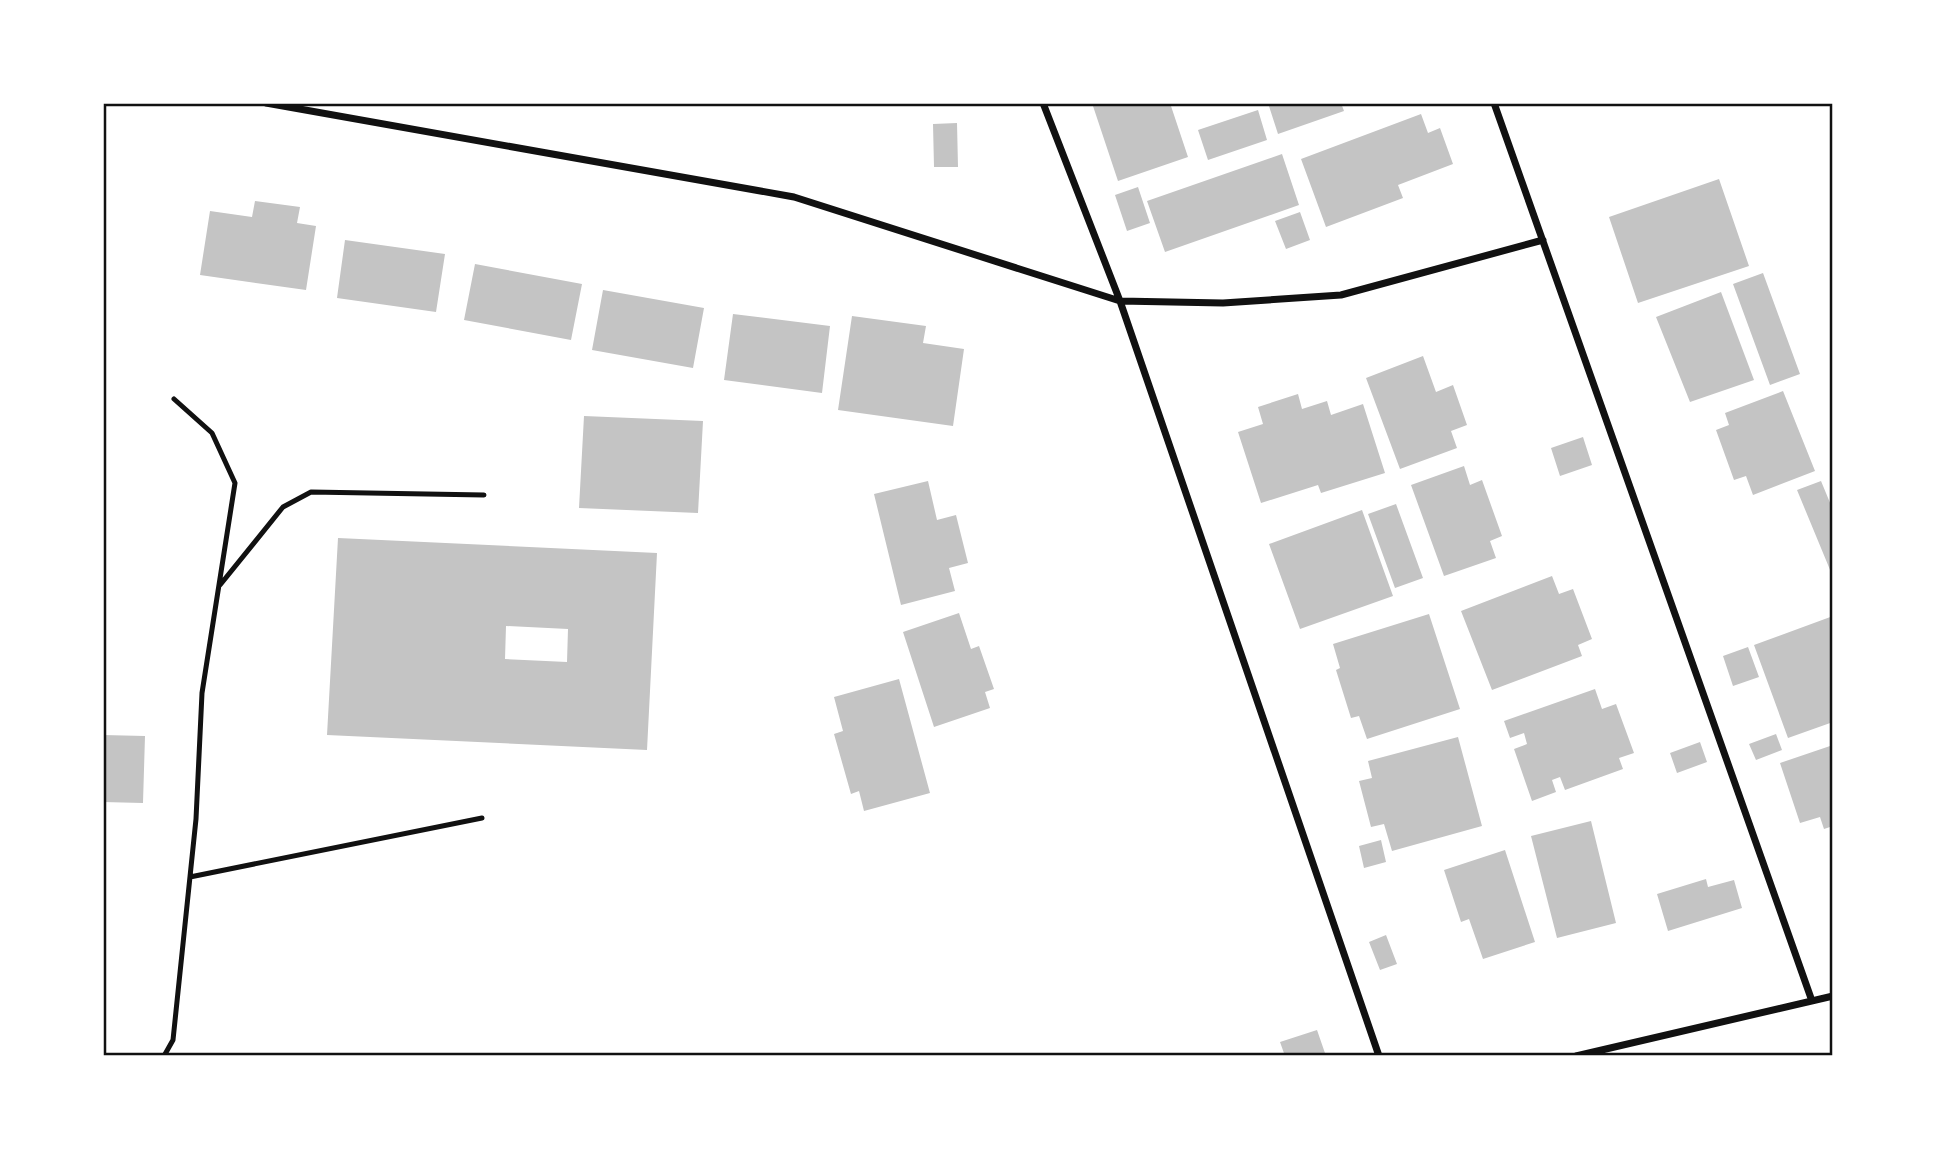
<svg xmlns="http://www.w3.org/2000/svg" width="1936" height="1159" font-family="'Fira Sans Condensed',sans-serif">
	<rect width="100%" height="100%" fill="#fff"/>
	<path fill="#c4c4c4" fill-rule="evenodd" d="M 1092,103 L 1170,103 L 1188,157 L 1118,181 Z
		M 1268,103 L 1341,103 L 1344,111 L 1278,134 Z
		M 1258,110 L 1267,140 L 1208,160 L 1198,130 Z
		M 1421,114 L 1428,133 L 1440,128 L 1453,164 L 1398,185 L 1403,198 L 1326,227 L 1301,159 Z
		M 957,123 L 958,167 L 934,167 L 933,124 Z
		M 1282,154 L 1299,205 L 1165,252 L 1147,201 Z
		M 1719,179 L 1749,266 L 1638,303 L 1609,217 Z
		M 1138,187 L 1150,223 L 1127,231 L 1115,195 Z
		M 255,201 L 300,207 L 297,223 L 316,226 L 306,290 L 200,275 L 210,211 L 252,217 Z
		M 1300,212 L 1310,240 L 1286,249 L 1275,221 Z
		M 345,240 L 445,254 L 436,312 L 337,298 Z
		M 475,264 L 582,284 L 571,340 L 464,320 Z
		M 1763,273 L 1800,374 L 1770,385 L 1733,284 Z
		M 603,290 L 704,308 L 693,368 L 592,350 Z
		M 1721,292 L 1754,380 L 1690,402 L 1656,317 Z
		M 733,314 L 830,326 L 822,393 L 724,380 Z
		M 852,316 L 926,326 L 923,343 L 964,349 L 953,426 L 838,410 Z
		M 1423,356 L 1436,392 L 1453,385 L 1467,425 L 1451,431 L 1457,448 L 1400,469 L 1366,378 Z
		M 1783,391 L 1815,471 L 1753,495 L 1746,476 L 1734,480 L 1716,430 L 1729,425 L 1725,413 Z
		M 1298,394 L 1302,409 L 1327,401 L 1331,415 L 1363,404 L 1385,473 L 1321,493 L 1318,485 L 1261,503 L 1238,432 L 1263,424 L 1258,407 Z
		M 584,416 L 703,421 L 698,513 L 579,508 Z
		M 1583,437 L 1592,465 L 1560,476 L 1551,448 Z
		M 1464,466 L 1470,485 L 1482,480 L 1502,536 L 1490,541 L 1496,558 L 1444,576 L 1411,485 Z
		M 928,481 L 937,520 L 956,515 L 968,563 L 949,568 L 955,591 L 901,605 L 874,494 Z
		M 1821,481 L 1833,510 L 1833,577 L 1797,490 Z
		M 1396,504 L 1423,578 L 1395,588 L 1368,514 Z
		M 1362,510 L 1393,596 L 1300,629 L 1269,544 Z
		M 338,538 L 657,553 L 647,750 L 327,735 ZM 506,626 L 568,629 L 567,662 L 505,659 Z
		M 1552,576 L 1559,594 L 1573,589 L 1592,639 L 1578,645 L 1582,656 L 1492,690 L 1461,611 Z
		M 959,613 L 971,649 L 979,646 L 994,689 L 985,692 L 990,708 L 934,727 L 903,632 Z
		M 1429,614 L 1460,709 L 1367,739 L 1359,716 L 1351,718 L 1336,670 L 1340,668 L 1333,644 Z
		M 1833,616 L 1833,722 L 1788,738 L 1754,645 Z
		M 1748,647 L 1759,677 L 1733,686 L 1723,656 Z
		M 899,679 L 930,793 L 864,811 L 859,791 L 851,794 L 834,734 L 843,731 L 834,697 Z
		M 1595,689 L 1602,709 L 1616,704 L 1634,753 L 1619,758 L 1623,769 L 1565,790 L 1560,777 L 1552,780 L 1556,792 L 1532,801 L 1514,749 L 1527,744 L 1524,733 L 1510,738 L 1504,721 Z
		M 1776,734 L 1782,750 L 1756,760 L 1749,744 Z
		M 103,735 L 145,736 L 143,803 L 103,802 Z
		M 1458,737 L 1482,826 L 1392,851 L 1384,824 L 1371,827 L 1359,781 L 1372,778 L 1368,761 Z
		M 1700,742 L 1707,762 L 1677,773 L 1670,753 Z
		M 1833,745 L 1833,826 L 1824,829 L 1820,817 L 1800,823 L 1780,763 Z
		M 1591,821 L 1616,923 L 1557,938 L 1531,836 Z
		M 1381,840 L 1386,862 L 1364,868 L 1359,846 Z
		M 1505,850 L 1535,942 L 1483,959 L 1469,919 L 1461,922 L 1444,870 Z
		M 1706,879 L 1708,887 L 1734,880 L 1742,908 L 1668,931 L 1657,894 Z
		M 1386,935 L 1397,964 L 1380,970 L 1369,942 Z
		M 1317,1030 L 1326,1056 L 1285,1056 L 1280,1042 Z"/>
	<g fill="none" stroke-linecap="round" stroke-linejoin="round">
		<path stroke="#111" stroke-width="5" d="M 220,585 L 283,507 L 311,492 L 484,495
			M 190,877 L 482,818
			M 164,1056 L 173,1040 L 196,819 L 202,693 L 235,483 L 212,433 L 174,399"/>
		<path stroke="#111" stroke-width="7" d="M 266,103 L 794,197 L 1120,301 L 1223,303 L 1341,295 L 1543,240
			M 1043,103 L 1120,301 L 1379,1056
			M 1494,103 L 1812,1001
			M 1576,1056 L 1833,996"/>
	</g>
	<rect width="1936" height="1159" fill="none" stroke="#ffffff" stroke-width="210"/>
	<rect x="105" y="105" width="1726" height="949" fill="none" stroke="#111" stroke-width="2.5"/>
</svg>
